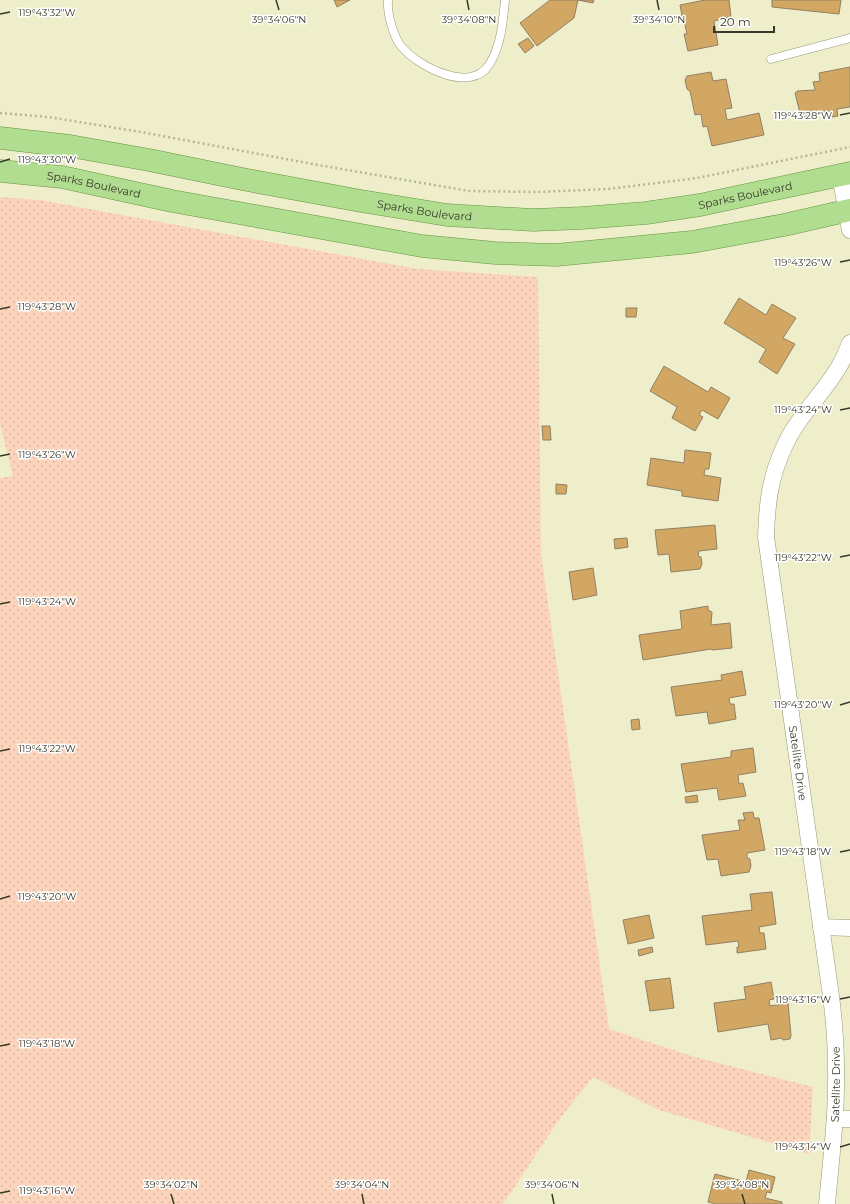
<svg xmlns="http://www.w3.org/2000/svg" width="850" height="1204" font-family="Montserrat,sans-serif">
	<defs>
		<pattern id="grass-dots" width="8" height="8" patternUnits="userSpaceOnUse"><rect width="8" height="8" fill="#fcd3bb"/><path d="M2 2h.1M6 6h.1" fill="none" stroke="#d9b6a1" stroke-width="1.8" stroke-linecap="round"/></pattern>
	</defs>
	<rect width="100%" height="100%" fill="#efeeca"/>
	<path fill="url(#grass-dots)" d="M 0,197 L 40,200 L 418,269 L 538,277 L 541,554 L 609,1029 L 695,1057 L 813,1087 L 809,1154 L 659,1110 L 593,1077 L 558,1121 L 503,1204 L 0,1204 L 0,478 L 13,476 L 0,424 Z"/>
	<path fill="#d1a763" stroke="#928062" d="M 334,0 L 350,0 L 337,7 Z
		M 550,0 L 594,0 L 593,3 L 578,0 L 574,18 L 537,46 L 520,23 Z
		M 705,0 L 729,0 L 731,17 L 714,21 L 718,45 L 688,51 L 684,34 L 687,34 L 683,16 L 682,16 L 680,5 Z
		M 772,0 L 841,0 L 839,14 L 772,7 Z
		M 528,38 L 534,46 L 525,53 L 518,44 Z
		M 850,67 L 850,107 L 837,109 L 838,116 L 832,117 L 830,111 L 801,117 L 795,93 L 797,92 L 797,91 L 815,90 L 813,82 L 820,81 L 819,73 Z
		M 711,72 L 713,81 L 726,79 L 732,108 L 725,109 L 727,120 L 759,113 L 764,135 L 712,146 L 707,126 L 703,127 L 701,114 L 695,115 L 690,91 L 687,89 L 685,80 L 687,76 Z
		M 739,298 L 766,315 L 772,304 L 796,318 L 783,338 L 795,344 L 777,374 L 759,362 L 766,349 L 724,323 Z
		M 626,308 L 637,308 L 636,317 L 626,317 Z
		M 664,366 L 708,392 L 711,387 L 730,398 L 718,419 L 702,410 L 699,415 L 703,417 L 695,431 L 672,418 L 677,407 L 650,391 Z
		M 542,426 L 550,426 L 551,440 L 543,440 Z
		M 685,450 L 711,453 L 709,469 L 705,469 L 704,475 L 721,478 L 718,501 L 682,496 L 682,491 L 647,485 L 651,458 L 684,463 Z
		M 556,484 L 567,485 L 566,494 L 556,494 Z
		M 715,525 L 717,549 L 699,551 L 698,556 L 701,557 L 702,564 L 700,569 L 671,572 L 669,554 L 658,555 L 655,530 Z
		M 627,538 L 628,547 L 615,549 L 614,539 Z
		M 593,568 L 597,595 L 573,600 L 569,572 Z
		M 708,606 L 708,610 L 712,612 L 711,625 L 730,623 L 732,648 L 712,650 L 711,649 L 643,660 L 639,635 L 682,629 L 680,611 Z
		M 742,671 L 746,695 L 729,698 L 730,704 L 734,704 L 736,719 L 709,724 L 707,712 L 676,716 L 671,687 L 722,680 L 721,675 Z
		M 639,719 L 640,729 L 632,730 L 631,720 Z
		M 753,748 L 756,772 L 738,775 L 739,784 L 743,783 L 746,796 L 719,800 L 717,788 L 686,792 L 681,764 L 731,757 L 731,751 Z
		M 697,795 L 698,802 L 686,803 L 685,797 Z
		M 753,812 L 754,818 L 759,818 L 765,850 L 747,853 L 747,858 L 750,859 L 751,866 L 749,872 L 721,876 L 718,859 L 707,860 L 702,835 L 740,830 L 738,820 L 745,820 L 743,813 Z
		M 772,892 L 776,924 L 759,927 L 760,933 L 764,933 L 766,949 L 737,953 L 737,947 L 739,947 L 738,941 L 706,945 L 702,916 L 752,910 L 750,894 Z
		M 649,915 L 654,938 L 628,944 L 623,920 Z
		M 652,947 L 653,952 L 639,956 L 638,950 Z
		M 670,978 L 674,1008 L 650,1011 L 645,981 Z
		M 771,982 L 774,999 L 769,1000 L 770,1006 L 788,1003 L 791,1035 L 790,1039 L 783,1040 L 782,1038 L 771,1040 L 768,1024 L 718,1032 L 714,1003 L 746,999 L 744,987 Z
		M 749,1170 L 775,1177 L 771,1193 L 767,1192 L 765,1198 L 782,1202 L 782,1204 L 716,1204 L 708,1202 L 715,1174 L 746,1182 Z"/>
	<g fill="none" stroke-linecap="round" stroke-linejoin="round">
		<defs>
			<path id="service" d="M 388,0 C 387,13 393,36 401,46 C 417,66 470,94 489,65 C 501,46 503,22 505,0
				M 771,59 L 850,38"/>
			<g id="minor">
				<path d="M 840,175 L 850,230"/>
				<path d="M 821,927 L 850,928"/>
				<path d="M 835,1119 L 850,1119"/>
				<path id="s1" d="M 827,1204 C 831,1159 837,1114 836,1069 C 836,1044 834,1020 831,996 L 766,537 C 767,502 770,477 785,445 C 798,416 824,393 840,365 C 844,358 847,350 850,343"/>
			</g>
			<g id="primary">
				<path id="s2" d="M 0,138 L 70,146 L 149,160 L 242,179 L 361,201 L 447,215 L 533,220 L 582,218 L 646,213 L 700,205 L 850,173"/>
				<path id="s3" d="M 0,171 L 62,177 L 172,201 L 422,246 L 495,253 L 556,255 L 692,242 L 784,225 L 850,210"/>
			</g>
		</defs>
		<use href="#service" stroke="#989775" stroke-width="9"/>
		<use href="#minor" stroke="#989775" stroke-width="17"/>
		<use href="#primary" stroke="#65953e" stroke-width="23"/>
		<path stroke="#b6b598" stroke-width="2.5" stroke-dasharray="2 3" stroke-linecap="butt" d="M 0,113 L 48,117 L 141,132 L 318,165 L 469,191 L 537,192 L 608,189 L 697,178 L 850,147"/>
		<use href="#service" stroke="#fff" stroke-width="8"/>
		<use href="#minor" stroke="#fff" stroke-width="16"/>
		<use href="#primary" stroke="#b1dd91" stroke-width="22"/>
	</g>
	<path fill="none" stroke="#39392b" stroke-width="1.5" d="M 276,0 L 279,10M 467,0 L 469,10M 657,0 L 659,10M 0,14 L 10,12M 840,115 L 850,113M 0,162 L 10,159M 840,262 L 850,260M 0,309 L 10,307M 840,410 L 850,408M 0,456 L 10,454M 840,557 L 850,555M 0,604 L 10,602M 840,705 L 850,702M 0,751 L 10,749M 840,852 L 850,850M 0,899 L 10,896M 840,999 L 850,997M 0,1046 L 10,1044M 840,1147 L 850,1144M 0,1193 L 10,1191M 171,1194 L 174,1204M 362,1194 L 364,1204M 552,1194 L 554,1204M 742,1194 L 745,1204"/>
	<g text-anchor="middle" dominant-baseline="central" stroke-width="3" stroke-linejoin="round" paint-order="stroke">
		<g font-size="11" fill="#39392b" stroke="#fff">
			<text stroke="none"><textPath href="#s3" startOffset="95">Sparks Boulevard</textPath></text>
			<text stroke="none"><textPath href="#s2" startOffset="754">Sparks Boulevard</textPath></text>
			<text stroke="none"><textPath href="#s2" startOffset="431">Sparks Boulevard</textPath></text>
			<text transform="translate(798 763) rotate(82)">Satellite Drive</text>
			<text stroke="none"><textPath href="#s1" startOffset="120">Satellite Drive</textPath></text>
		</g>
	</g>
	<g font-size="10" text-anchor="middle" fill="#39392b" stroke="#fff" stroke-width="3" stroke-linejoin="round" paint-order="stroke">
		<text x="47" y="16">119°43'32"W</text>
		<text x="279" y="23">39°34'06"N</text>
		<text x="469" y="23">39°34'08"N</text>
		<text x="659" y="23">39°34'10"N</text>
		<text x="803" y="119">119°43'28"W</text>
		<text x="47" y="163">119°43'30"W</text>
		<text x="803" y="266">119°43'26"W</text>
		<text x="47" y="310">119°43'28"W</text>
		<text x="803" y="413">119°43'24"W</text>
		<text x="47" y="458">119°43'26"W</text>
		<text x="803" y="561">119°43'22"W</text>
		<text x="47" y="605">119°43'24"W</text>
		<text x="803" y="708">119°43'20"W</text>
		<text x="47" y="752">119°43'22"W</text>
		<text x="803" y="855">119°43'18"W</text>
		<text x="47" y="900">119°43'20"W</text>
		<text x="803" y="1003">119°43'16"W</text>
		<text x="47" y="1047">119°43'18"W</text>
		<text x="803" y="1150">119°43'14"W</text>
		<text x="171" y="1188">39°34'02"N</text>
		<text x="362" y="1188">39°34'04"N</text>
		<text x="552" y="1188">39°34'06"N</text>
		<text x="742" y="1188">39°34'08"N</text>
		<text x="47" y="1194">119°43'16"W</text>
	</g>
	<path d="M714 26v6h60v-6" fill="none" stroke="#39392b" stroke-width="2"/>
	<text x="720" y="26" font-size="12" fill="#39392b" stroke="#ffffff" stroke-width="3" paint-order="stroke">20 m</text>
</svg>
